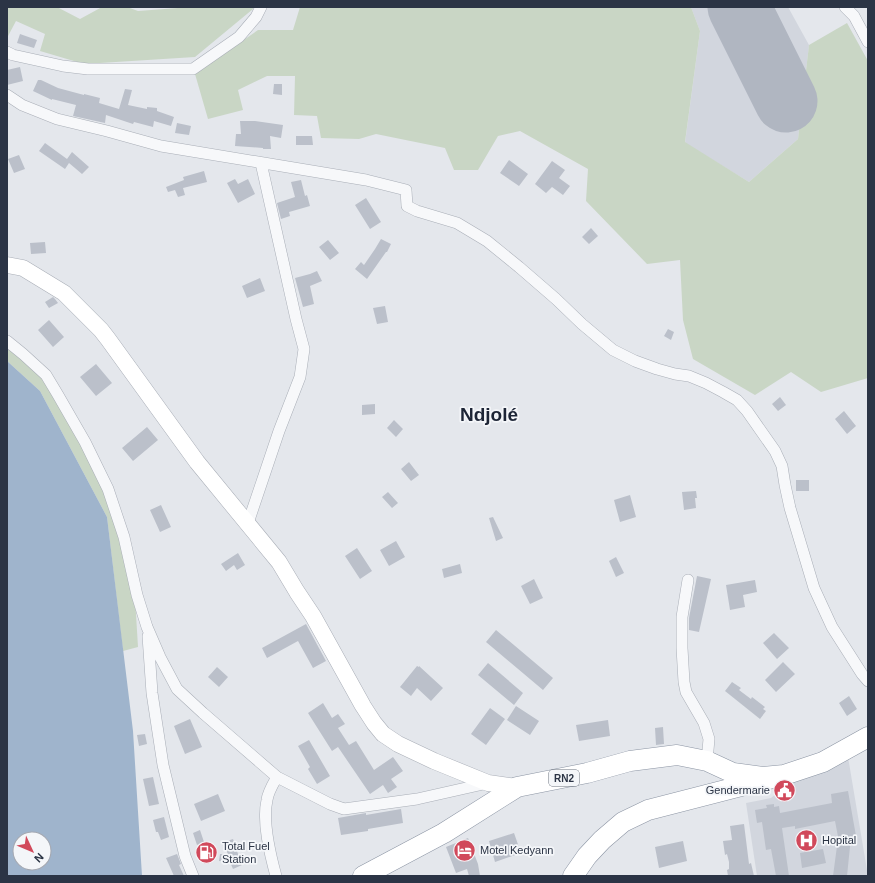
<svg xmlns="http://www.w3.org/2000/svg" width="875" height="883" font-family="Helvetica,sans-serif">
	<rect width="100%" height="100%" fill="#e4e7ec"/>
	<path fill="#d2d6de" d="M 691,7 L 788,7 L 809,45 L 798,139 L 749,182 L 685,143 L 700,31 Z
		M 848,757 L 868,876 L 757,876 L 746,803 L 771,798 L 788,784 Z"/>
	<path fill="#c9d6c5" d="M 7,7 L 57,7 L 80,19 L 102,7 L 127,7 L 138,11 L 191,7 L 253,7 L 253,9 L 195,57 L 84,64 L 40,51 L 45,34 L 16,21 L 7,38 Z
		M 300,7 L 691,7 L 700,31 L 685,142 L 749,182 L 798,139 L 809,45 L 847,23 L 868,61 L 868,250 L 867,254 L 868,256 L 868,378 L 821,392 L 791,372 L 755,395 L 693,359 L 683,320 L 680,260 L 647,264 L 586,201 L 588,169 L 520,131 L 498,136 L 478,170 L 454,170 L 445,148 L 376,134 L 359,139 L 321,138 L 317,116 L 294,115 L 295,76 L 267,76 L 238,90 L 243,110 L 208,119 L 195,74 L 258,30 L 293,30 Z
		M 7,346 L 44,378 L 96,469 L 114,522 L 135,598 L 138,647 L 123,651 L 107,517 L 40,391 L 7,361 Z"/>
	<path fill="#9fb4cc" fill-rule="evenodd" d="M 7,361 L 40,391 L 107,517 L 133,731 L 142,876 L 7,876 ZM 20,839 L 44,839 L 44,863 L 20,863 Z"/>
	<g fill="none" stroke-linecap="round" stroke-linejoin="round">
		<path stroke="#b0b6c1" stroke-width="63" d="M 739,7 L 786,101"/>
	</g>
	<path fill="#bbc0ca" d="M 20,34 L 37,40 L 34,48 L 17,43 Z
		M 20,67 L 23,81 L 7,85 L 7,70 Z
		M 38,80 L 41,80 L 58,88 L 84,95 L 84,94 L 100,98 L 99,103 L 119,109 L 125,89 L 132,90 L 128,105 L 147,109 L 147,107 L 157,108 L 157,111 L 174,117 L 171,126 L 154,121 L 153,127 L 134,122 L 133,124 L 106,115 L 105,123 L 73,116 L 76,105 L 52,99 L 52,100 L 33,91 Z
		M 274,84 L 282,84 L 282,95 L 273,94 Z
		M 240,121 L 255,121 L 283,125 L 281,138 L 270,136 L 271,149 L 263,149 L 263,148 L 235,146 L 236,134 L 241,134 Z
		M 177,123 L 191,126 L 189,135 L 175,133 Z
		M 296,136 L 312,136 L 313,145 L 296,145 Z
		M 45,143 L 67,159 L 72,152 L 89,167 L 82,174 L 69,163 L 65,169 L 39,151 Z
		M 19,155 L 25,169 L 14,173 L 8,159 Z
		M 509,160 L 528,174 L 519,186 L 500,173 Z
		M 552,161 L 565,170 L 559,178 L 570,186 L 563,195 L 552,187 L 546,193 L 535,184 Z
		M 204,171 L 207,182 L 183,188 L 185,195 L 178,197 L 175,190 L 168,192 L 166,187 L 184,180 L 183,177 Z
		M 235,179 L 238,184 L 248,179 L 255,194 L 238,203 L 227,183 Z
		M 301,180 L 305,196 L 307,195 L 310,206 L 289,212 L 290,216 L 281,219 L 277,203 L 295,197 L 291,182 Z
		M 366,198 L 381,222 L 370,229 L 355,205 Z
		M 591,228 L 598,236 L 589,244 L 582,237 Z
		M 381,239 L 391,244 L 387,252 L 386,252 L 367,279 L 355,269 L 361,262 L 364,265 L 375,249 Z
		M 328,240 L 339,253 L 330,260 L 319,247 Z
		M 45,242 L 46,253 L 31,254 L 30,243 Z
		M 317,271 L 322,281 L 310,286 L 314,304 L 303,307 L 295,278 L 310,274 Z
		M 260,278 L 265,291 L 247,298 L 242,286 Z
		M 53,297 L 55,299 L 58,303 L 49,308 L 45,302 Z
		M 385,306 L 388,322 L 377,324 L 373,308 Z
		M 49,320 L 64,337 L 53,347 L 38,330 Z
		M 668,329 L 674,332 L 671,340 L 664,336 Z
		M 96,364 L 112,383 L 96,396 L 80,377 Z
		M 780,397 L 786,405 L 778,411 L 772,404 Z
		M 375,404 L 375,414 L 362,415 L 362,405 Z
		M 844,411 L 856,426 L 847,434 L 835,419 Z
		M 394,420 L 403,429 L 396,437 L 387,428 Z
		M 147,427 L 158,440 L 133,461 L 122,448 Z
		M 409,462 L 419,475 L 411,481 L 401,469 Z
		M 796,480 L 809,480 L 809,491 L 796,491 Z
		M 696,491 L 697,498 L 695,498 L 696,508 L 684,510 L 682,492 Z
		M 388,492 L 398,503 L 392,508 L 382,497 Z
		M 630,495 L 636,517 L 620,522 L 614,500 Z
		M 161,505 L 171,527 L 160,532 L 150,510 Z
		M 493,517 L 503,538 L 496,541 L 489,518 Z
		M 396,541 L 405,557 L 389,566 L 380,550 Z
		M 357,548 L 372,571 L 360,579 L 345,556 Z
		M 238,553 L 245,565 L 237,570 L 234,565 L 226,571 L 221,564 Z
		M 616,557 L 624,573 L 616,577 L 609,561 Z
		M 460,564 L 462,573 L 444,578 L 442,569 Z
		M 697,576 L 711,579 L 699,632 L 689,630 L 689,618 Z
		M 534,579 L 543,598 L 530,604 L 521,586 Z
		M 755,580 L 757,592 L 743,595 L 745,607 L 730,610 L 726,585 Z
		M 306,624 L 326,661 L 313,668 L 298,641 L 267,658 L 262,648 Z
		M 496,630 L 553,678 L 543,690 L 486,642 Z
		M 774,633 L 789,648 L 777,659 L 763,643 Z
		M 783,662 L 795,674 L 776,692 L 765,680 Z
		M 488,663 L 523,693 L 514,705 L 478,675 Z
		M 417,666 L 419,667 L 419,666 L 443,688 L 431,701 L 417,688 L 411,696 L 400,687 Z
		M 217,667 L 228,677 L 219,687 L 208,677 Z
		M 732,682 L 741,688 L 739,690 L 751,699 L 752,697 L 765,707 L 763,709 L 766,711 L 760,719 L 725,691 Z
		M 849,696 L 857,709 L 847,716 L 839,703 Z
		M 323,703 L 332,718 L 338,714 L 345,724 L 338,728 L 349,745 L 356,741 L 374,770 L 393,757 L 403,771 L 391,779 L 397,787 L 388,793 L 383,785 L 370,794 L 338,747 L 332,751 L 308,713 Z
		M 516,706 L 539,721 L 530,735 L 507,720 Z
		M 490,708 L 505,719 L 486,745 L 471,734 Z
		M 190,719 L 202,747 L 185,754 L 174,726 Z
		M 608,720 L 610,736 L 579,741 L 576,725 Z
		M 663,727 L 664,744 L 656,745 L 655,728 Z
		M 145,734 L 147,744 L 139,746 L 137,735 Z
		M 309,740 L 330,776 L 317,784 L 308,769 L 310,767 L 298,746 Z
		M 153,777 L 159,804 L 149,806 L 143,779 Z
		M 848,791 L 856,836 L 851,837 L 847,876 L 833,876 L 837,846 L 840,847 L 835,821 L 795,829 L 795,826 L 782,828 L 789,876 L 776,876 L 771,849 L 766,850 L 762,822 L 757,823 L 755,810 L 767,808 L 766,805 L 774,804 L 774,807 L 779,806 L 780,813 L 832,803 L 831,794 Z
		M 218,794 L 225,811 L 201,821 L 194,804 Z
		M 401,809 L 403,823 L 368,829 L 368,831 L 341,835 L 338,818 L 366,813 L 366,815 Z
		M 164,817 L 169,837 L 161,840 L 158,832 L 156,832 L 153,820 Z
		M 744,824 L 749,864 L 751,863 L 754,876 L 728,876 L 727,870 L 729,869 L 729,862 L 727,854 L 725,855 L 723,841 L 732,840 L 730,826 Z
		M 200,830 L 204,842 L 197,845 L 193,833 Z
		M 514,833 L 521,853 L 495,862 L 489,841 Z
		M 468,838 L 478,864 L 480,876 L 469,876 L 467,869 L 456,873 L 446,847 Z
		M 233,839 L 239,857 L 244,857 L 243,864 L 241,864 L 242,865 L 233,869 L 230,862 L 219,861 L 220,854 L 228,855 L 224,842 Z
		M 683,841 L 687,861 L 659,868 L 655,847 Z
		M 823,849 L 826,863 L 802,868 L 800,853 Z
		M 177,854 L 181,864 L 179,865 L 184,876 L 174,876 L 166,858 Z"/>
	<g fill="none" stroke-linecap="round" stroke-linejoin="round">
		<defs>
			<path id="street" d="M 845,7 L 854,16 L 868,42
				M 7,52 L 13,55 L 63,66 L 88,69 L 193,69 L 239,37 L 256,17 L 261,7
				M 7,95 L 22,105 L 57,119 L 107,131 L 161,146 L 366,180 L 406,190 L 407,206 L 417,211 L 457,223 L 487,241 L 519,267 L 556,299 L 582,324 L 613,350 L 635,361 L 657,369 L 675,374 L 689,376 L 706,383 L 723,392 L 737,400 L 747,411 L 775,451 L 782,466 L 785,485 L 790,508 L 814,588 L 832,627 L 862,674 L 868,681
				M 7,341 L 23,354 L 46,375 L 58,395 L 85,442 L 108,489 L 124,537 L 137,595 L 147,627 L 160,657 L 177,689 L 203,713 L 277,777 L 330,804 L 344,809 L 417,799 L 488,783
				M 248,523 L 279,431 L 300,377 L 304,349 L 296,319 L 261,163
				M 688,580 L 682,617 L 682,648 L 684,682 L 686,692 L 704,723 L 709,739 L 707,761
				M 148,636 L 152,693 L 163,765 L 185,856 L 193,876
				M 276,876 C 270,854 262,822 267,800 C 268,792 273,784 277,777"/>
			<path id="secondary" d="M 7,265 L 23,268 L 64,293 L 101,330 L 108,339 L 197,462 L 279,562 L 297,592 L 313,616 L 363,706 L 374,723 L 383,734 L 398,744 L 434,761 L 488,783 L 517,787"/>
			<path id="highway" d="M 363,876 L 444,833 L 517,787 L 587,773 L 630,761 L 677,755 L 707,761 L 733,773 L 763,777 L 784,775
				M 573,876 L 587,856 L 602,840 L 623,822 L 648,810 L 784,775 L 823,762 L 868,737"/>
		</defs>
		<use href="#street" stroke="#a9aeb7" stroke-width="12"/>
		<use href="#secondary" stroke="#a9aeb7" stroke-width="17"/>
		<use href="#highway" stroke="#8b94a3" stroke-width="21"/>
		<use href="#street" stroke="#f7f8fa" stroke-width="11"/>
		<use href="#secondary" stroke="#fff" stroke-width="16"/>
		<use href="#highway" stroke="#fff" stroke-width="20"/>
	</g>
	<defs>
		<symbol id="civic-disc" viewBox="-11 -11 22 22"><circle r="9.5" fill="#d1495b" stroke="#f4f6f9"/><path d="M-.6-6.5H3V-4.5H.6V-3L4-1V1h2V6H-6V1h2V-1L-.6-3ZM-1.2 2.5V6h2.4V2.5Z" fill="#fff"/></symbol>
		<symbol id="hospital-disc" viewBox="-11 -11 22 22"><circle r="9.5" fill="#d1495b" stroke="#f4f6f9"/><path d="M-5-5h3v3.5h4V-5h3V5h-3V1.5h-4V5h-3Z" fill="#fff"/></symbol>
		<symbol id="hotel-disc" viewBox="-11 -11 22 22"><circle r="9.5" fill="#d1495b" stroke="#f4f6f9"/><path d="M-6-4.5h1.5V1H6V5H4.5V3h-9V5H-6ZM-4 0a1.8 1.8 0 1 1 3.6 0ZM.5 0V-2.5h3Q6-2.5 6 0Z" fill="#fff"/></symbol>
		<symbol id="fuel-disc" viewBox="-11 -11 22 22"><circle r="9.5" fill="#d1495b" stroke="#f4f6f9"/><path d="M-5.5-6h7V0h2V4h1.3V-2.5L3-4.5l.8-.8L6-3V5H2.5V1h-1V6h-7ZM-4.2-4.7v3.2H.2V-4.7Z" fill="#fff"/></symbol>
	</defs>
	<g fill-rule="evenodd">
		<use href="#civic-disc" x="772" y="778" width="25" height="25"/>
		<use href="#hospital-disc" x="794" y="828" width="25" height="25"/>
		<use href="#hotel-disc" x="452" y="838" width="25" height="25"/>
		<use href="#fuel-disc" x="194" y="840" width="25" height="25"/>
	</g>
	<g text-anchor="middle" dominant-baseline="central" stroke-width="3.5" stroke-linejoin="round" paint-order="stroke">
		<rect fill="#f4f6f9" stroke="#676e7b" stroke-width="1" x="549" y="770" width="30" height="16" rx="3"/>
		<g font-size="10" font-weight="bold" fill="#2b3445">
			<text x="564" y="778">RN2</text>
		</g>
		<g font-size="11" fill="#2b3445" stroke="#f4f6f9" text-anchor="start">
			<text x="770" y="790" text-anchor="end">Gendermarie</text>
			<text x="822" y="840">Hopital</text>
			<text x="222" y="846">Total Fuel<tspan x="222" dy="13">Station</tspan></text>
			<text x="480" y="850">Motel Kedyann</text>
		</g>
		<g font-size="19" font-weight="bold" fill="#1d2536" stroke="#f4f6f9">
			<text x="489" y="414">Ndjolé</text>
		</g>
	</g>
	<rect width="875" height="883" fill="none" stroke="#2b3445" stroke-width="16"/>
	<g transform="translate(32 851) rotate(134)"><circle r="19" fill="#f4f6f9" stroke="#a4a8b1"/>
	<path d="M0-3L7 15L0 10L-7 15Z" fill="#d1495b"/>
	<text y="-6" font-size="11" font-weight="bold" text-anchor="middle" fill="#2b3445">N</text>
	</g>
</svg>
